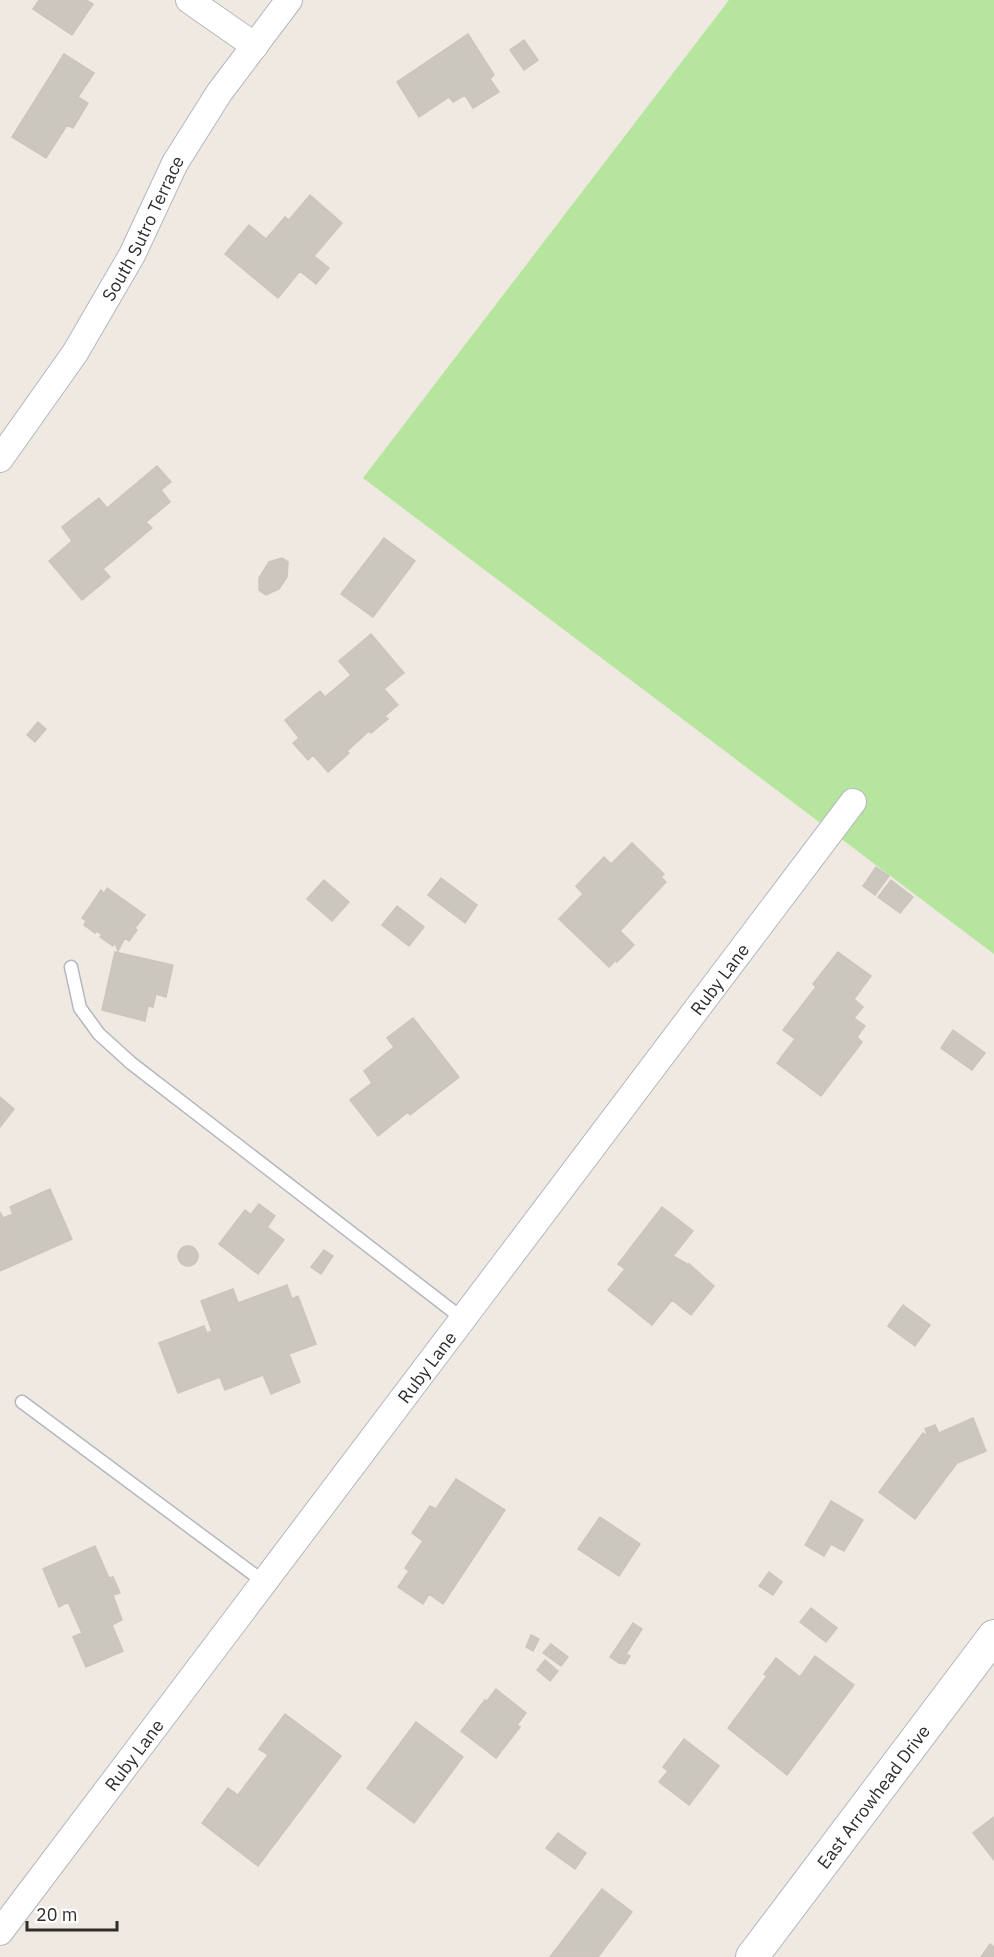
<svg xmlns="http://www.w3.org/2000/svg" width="994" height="1957" font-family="'IBM Plex Sans',sans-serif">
	<rect width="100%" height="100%" fill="#efe9e1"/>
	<path fill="#b6e59e" d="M 729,0 L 994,0 L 994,954 L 363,478 Z"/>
	<path fill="#cbc7bf" stroke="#cbc5ba" stroke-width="1.5" d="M 39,0 L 86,0 L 93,4 L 72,35 L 33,9 Z
		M 468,34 L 494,75 L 490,79 L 499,92 L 473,108 L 465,95 L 453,102 L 449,97 L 419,117 L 397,82 Z
		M 524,40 L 538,60 L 524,70 L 510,50 Z
		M 64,54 L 94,73 L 78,97 L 88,103 L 73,128 L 67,125 L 46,158 L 12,137 Z
		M 310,195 L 342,223 L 314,256 L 329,268 L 316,284 L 300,271 L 278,298 L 225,254 L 249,225 L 266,239 L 285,217 L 289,220 Z
		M 157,466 L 171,482 L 161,490 L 170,502 L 146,522 L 152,528 L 103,569 L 110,577 L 82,600 L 49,561 L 72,541 L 62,527 L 99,498 L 107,508 Z
		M 384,538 L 415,561 L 373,617 L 341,594 Z
		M 282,558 L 288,562 L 287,577 L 279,589 L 266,595 L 259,590 L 259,578 L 269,562 Z
		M 371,634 L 404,673 L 384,689 L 398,705 L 385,716 L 388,719 L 371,733 L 369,731 L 347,751 L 349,753 L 328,772 L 313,755 L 308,760 L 293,743 L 299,738 L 285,720 L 320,691 L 325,697 L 351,675 L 339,661 Z
		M 38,722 L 46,729 L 35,742 L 27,735 Z
		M 632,843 L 664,874 L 661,877 L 666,882 L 620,931 L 634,945 L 617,962 L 616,960 L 609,967 L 559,919 L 583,894 L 576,886 L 604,857 L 611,864 Z
		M 876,867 L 889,876 L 875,895 L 863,886 Z
		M 441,878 L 477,905 L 465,923 L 428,895 Z
		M 324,880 L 349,902 L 332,921 L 307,899 Z
		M 891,880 L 913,897 L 900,913 L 878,897 Z
		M 107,888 L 145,915 L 135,928 L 137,930 L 129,941 L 125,938 L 118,951 L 115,943 L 113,946 L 100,937 L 102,935 L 97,931 L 95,933 L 84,925 L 86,921 L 82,918 L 101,890 L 104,894 Z
		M 397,906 L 424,927 L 409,946 L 382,925 Z
		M 115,952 L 173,965 L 166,997 L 156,994 L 153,1007 L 148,1006 L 145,1021 L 102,1010 Z
		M 838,952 L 871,976 L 854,999 L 863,1007 L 854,1018 L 865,1026 L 857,1037 L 862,1042 L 821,1096 L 777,1063 L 795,1039 L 783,1030 L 816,987 L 813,984 Z
		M 413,1018 L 459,1077 L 410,1115 L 408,1112 L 378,1136 L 350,1100 L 372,1083 L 364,1071 L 394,1047 L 387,1038 Z
		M 953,1030 L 985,1053 L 972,1070 L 941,1048 Z
		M 0,1097 L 14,1109 L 0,1127 Z
		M 50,1189 L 72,1239 L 0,1271 L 0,1212 L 3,1218 L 13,1214 L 10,1207 Z
		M 259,1204 L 275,1216 L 268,1226 L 251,1214 Z
		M 662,1207 L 693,1231 L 673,1256 L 689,1265 L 689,1264 L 714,1286 L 691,1315 L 672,1300 L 652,1325 L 608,1290 L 625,1269 L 618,1264 Z
		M 245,1210 L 284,1240 L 258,1274 L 219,1244 Z
		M178 1256a10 10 0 1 1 20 0a10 10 0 1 1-20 0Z
		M 324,1250 L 333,1256 L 321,1274 L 311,1267 Z
		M 287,1285 L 292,1299 L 298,1296 L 316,1344 L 289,1354 L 300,1382 L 271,1394 L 263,1375 L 225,1390 L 220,1377 L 178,1393 L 159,1343 L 204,1326 L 207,1333 L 212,1331 L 201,1301 L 233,1289 L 238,1303 Z
		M 903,1305 L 930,1325 L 915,1346 L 888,1326 Z
		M 973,1418 L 986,1451 L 957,1463 L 915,1519 L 879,1492 L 923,1433 L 928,1437 L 925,1429 L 935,1425 L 939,1433 Z
		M 456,1479 L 505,1510 L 443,1604 L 429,1594 L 423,1604 L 398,1587 L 409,1571 L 405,1568 L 423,1541 L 412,1533 L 430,1506 L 436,1509 Z
		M 831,1501 L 863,1520 L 844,1551 L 831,1544 L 824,1556 L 805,1545 Z
		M 600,1517 L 640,1544 L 619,1576 L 578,1549 Z
		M 95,1546 L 109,1578 L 113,1577 L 120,1593 L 113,1595 L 122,1620 L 112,1625 L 123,1651 L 86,1667 L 73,1637 L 82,1633 L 68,1602 L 59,1607 L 43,1569 Z
		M 769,1572 L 782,1582 L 773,1595 L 759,1586 Z
		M 811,1608 L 837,1628 L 826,1642 L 800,1622 Z
		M 633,1623 L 642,1629 L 626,1654 L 630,1656 L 625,1664 L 619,1663 L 610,1657 Z
		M 531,1635 L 539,1639 L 533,1651 L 526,1647 Z
		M 551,1644 L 568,1657 L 561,1666 L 543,1653 Z
		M 815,1656 L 854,1685 L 787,1775 L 728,1728 L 767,1676 L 764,1674 L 776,1658 L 800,1677 Z
		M 545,1660 L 558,1671 L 550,1681 L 537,1670 Z
		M 496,1689 L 526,1713 L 517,1725 L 520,1727 L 496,1758 L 461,1731 L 485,1700 L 487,1701 Z
		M 285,1714 L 341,1756 L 258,1866 L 202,1823 L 228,1788 L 238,1795 L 268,1755 L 259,1749 Z
		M 416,1722 L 463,1757 L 414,1823 L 367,1788 Z
		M 684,1739 L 719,1766 L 689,1805 L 659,1782 L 668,1771 L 663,1767 Z
		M 994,1817 L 994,1860 L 973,1833 Z
		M 558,1833 L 586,1853 L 575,1869 L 546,1848 Z
		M 602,1889 L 632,1912 L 598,1957 L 550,1957 Z
		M 990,1944 L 994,1947 L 994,1957 L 981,1957 Z"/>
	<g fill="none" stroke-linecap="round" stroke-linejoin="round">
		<defs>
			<path id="service" d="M 71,967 L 80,1008 L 99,1034 L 131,1063 L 463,1319
				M 22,1402 L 264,1582"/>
			<g id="minor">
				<path d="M 189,0 L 255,46"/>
				<path id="s1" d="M 0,459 L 75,353 L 132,255 L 175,163 L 219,93 L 289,0"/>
				<path id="s2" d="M 0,1932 L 853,802"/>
			</g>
			<g id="tertiary">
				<path id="s3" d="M 752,1957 L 994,1636"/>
			</g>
		</defs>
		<use href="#service" stroke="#b4b7c1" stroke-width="15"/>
		<use href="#minor" stroke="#b4b7c1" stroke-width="28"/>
		<use href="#tertiary" stroke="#b4b7c1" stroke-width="34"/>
		<use href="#service" stroke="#fff" stroke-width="12"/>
		<use href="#minor" stroke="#fff" stroke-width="26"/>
		<use href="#tertiary" stroke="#fff" stroke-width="32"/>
	</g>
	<g text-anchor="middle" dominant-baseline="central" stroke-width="6" stroke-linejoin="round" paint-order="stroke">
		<g font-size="18" fill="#2e2e2e" stroke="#fff">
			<text stroke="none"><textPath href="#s1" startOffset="272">South Sutro Terrace</textPath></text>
			<text stroke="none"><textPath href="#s2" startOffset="1194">Ruby Lane</textPath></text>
			<text stroke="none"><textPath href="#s2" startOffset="708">Ruby Lane</textPath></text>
			<text stroke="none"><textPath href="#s2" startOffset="222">Ruby Lane</textPath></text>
			<text stroke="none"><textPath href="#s3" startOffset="201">East Arrowhead Drive</textPath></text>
		</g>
	</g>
	<path d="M27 1921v9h90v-9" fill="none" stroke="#2e2e2e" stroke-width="3"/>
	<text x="36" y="1921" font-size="18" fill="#2e2e2e" stroke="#ffffff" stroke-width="4.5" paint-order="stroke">20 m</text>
</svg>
